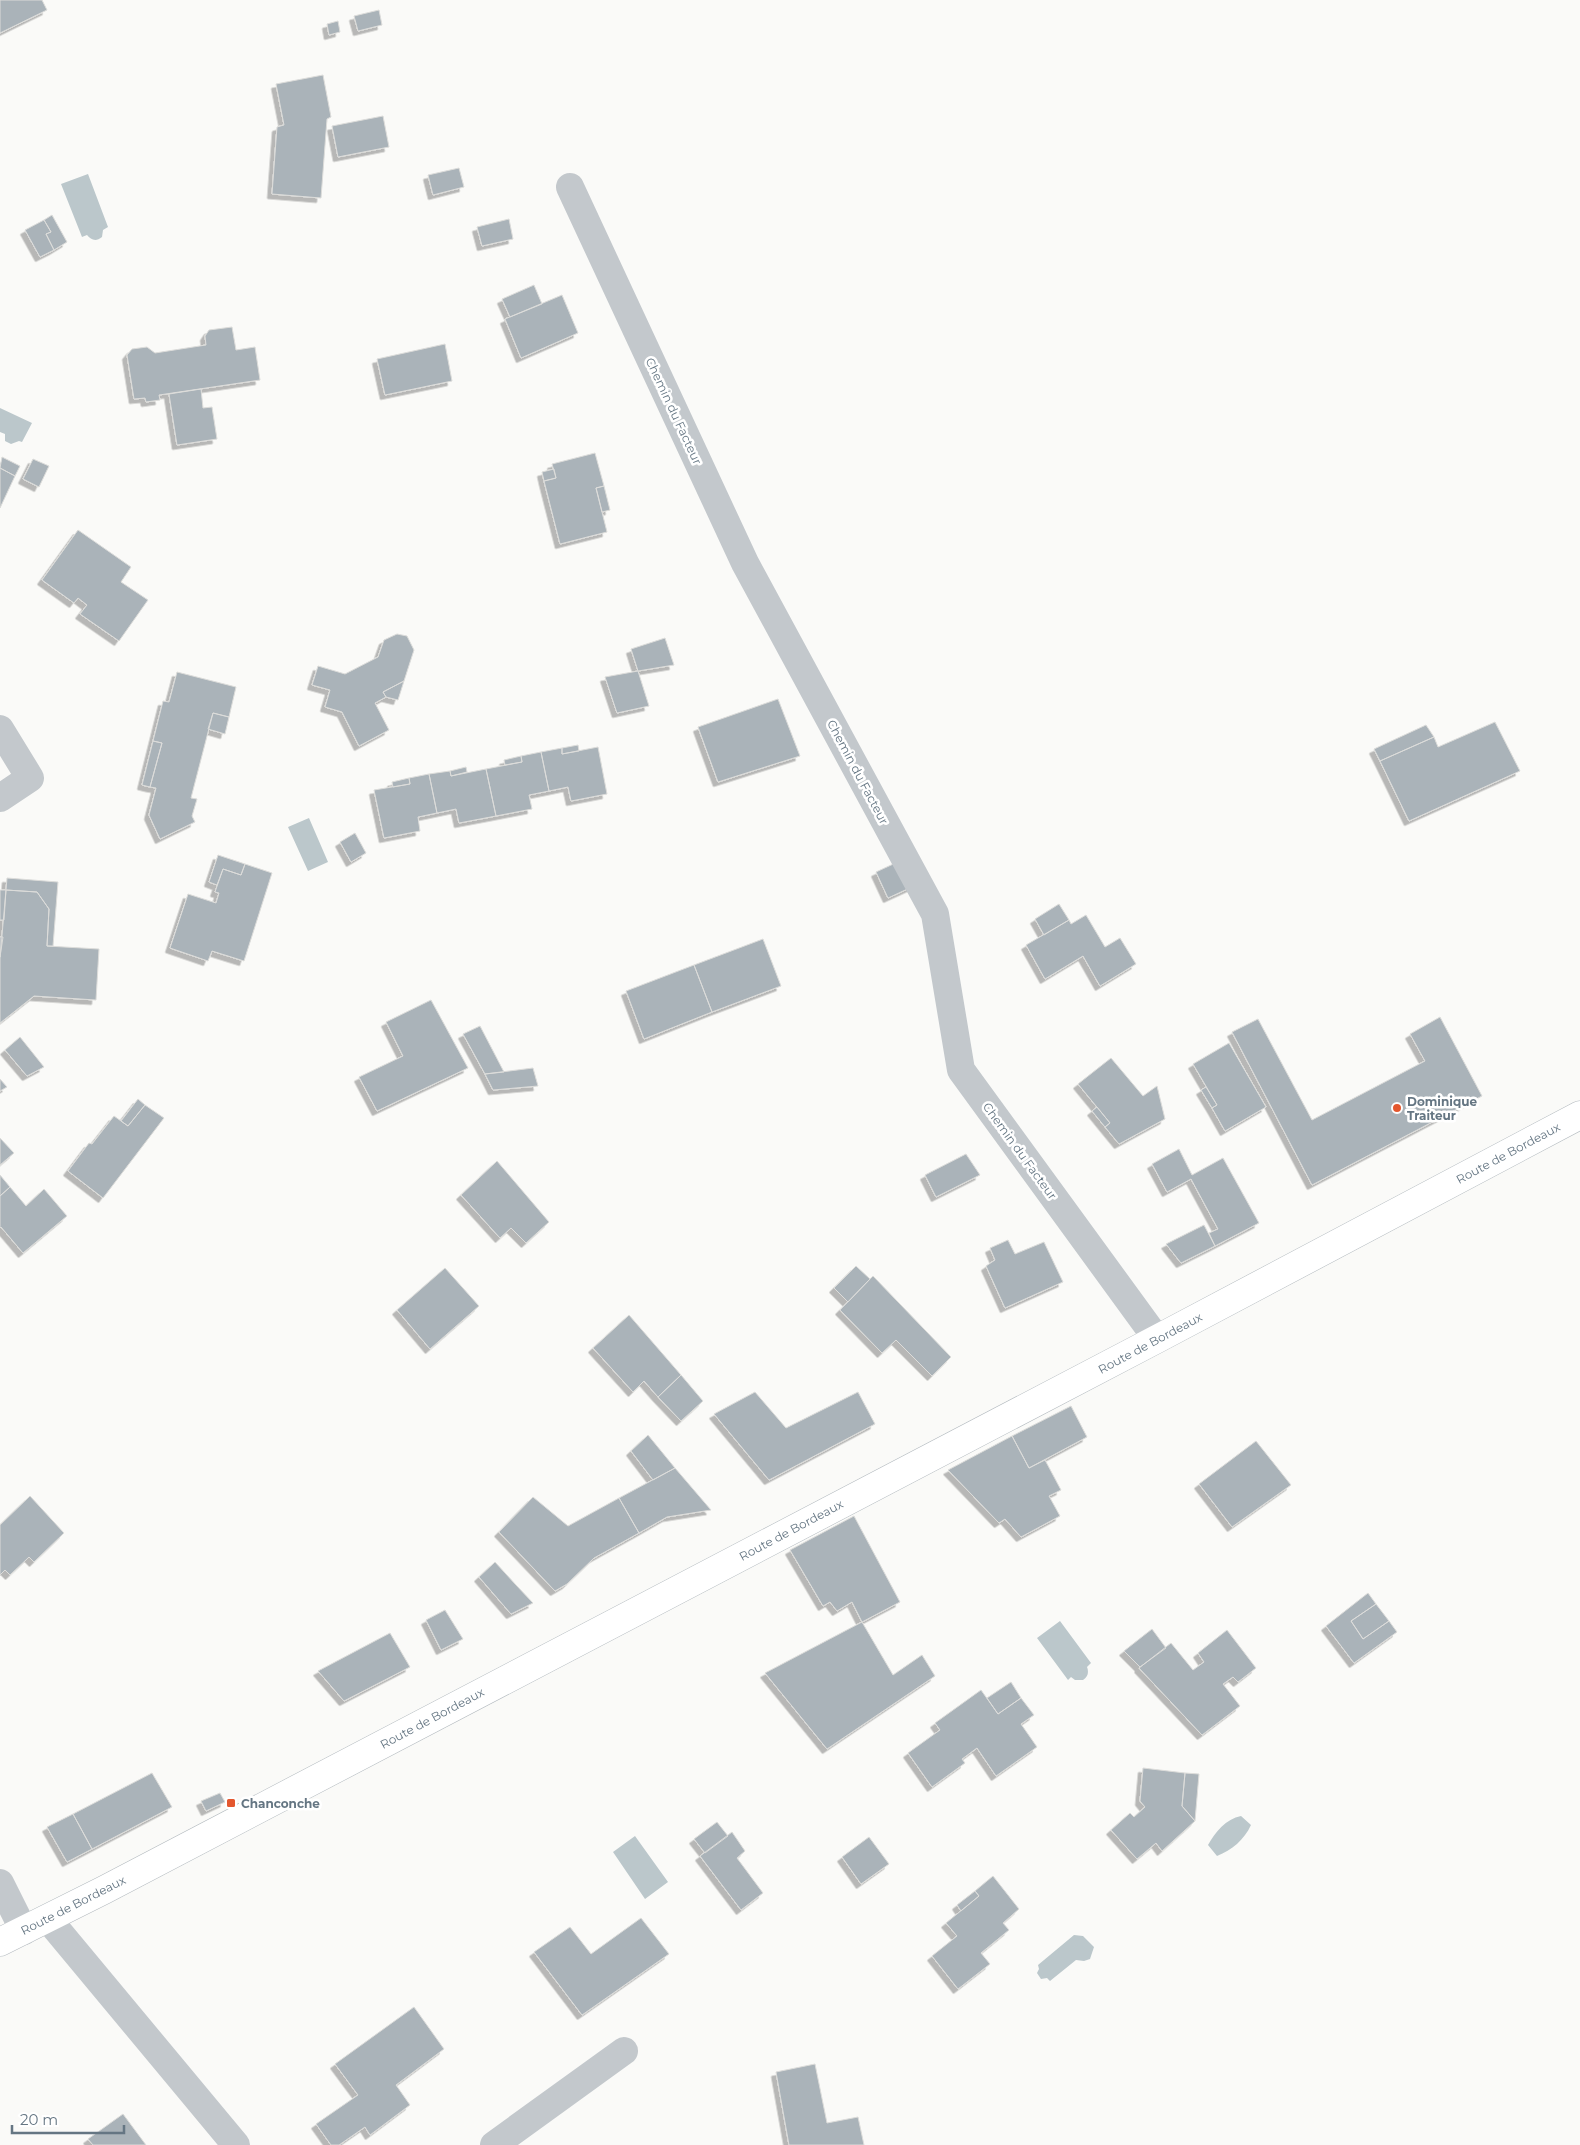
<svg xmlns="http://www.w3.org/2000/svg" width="1580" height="2145" font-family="Montserrat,sans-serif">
	<defs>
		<filter id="shadow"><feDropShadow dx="-4.5" dy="4.5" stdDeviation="0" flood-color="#0004"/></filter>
	</defs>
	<rect width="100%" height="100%" fill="#fafaf8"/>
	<path fill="#bbc7cb" d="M 88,174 L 108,227 L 103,230 L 102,237 C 96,242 91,240 87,235 L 82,237 L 61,184 Z
		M 0,408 L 32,423 L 22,442 L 19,441 L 11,444 L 5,441 L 5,434 L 0,432 Z
		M 309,818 L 328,862 L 308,871 L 288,827 Z
		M 1060,1621 L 1091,1663 L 1087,1667 C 1089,1672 1088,1677 1083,1680 L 1075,1680 L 1071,1677 L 1068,1680 L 1037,1638 Z
		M 1241,1816 L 1251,1825 C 1244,1840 1232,1850 1217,1856 L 1208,1845 C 1215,1832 1226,1819 1241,1816 Z
		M 635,1836 L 668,1882 L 645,1899 L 613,1852 Z
		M 1074,1935 L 1083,1936 L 1094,1947 L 1090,1959 L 1084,1961 L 1076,1960 L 1050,1981 L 1047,1978 L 1041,1979 L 1037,1973 L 1039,1969 L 1038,1965 Z"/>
	<path fill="#aab3b9" stroke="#dcdcda" filter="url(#shadow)" d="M 0,0 L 42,0 L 47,10 L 0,33 Z
		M 379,10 L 382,25 L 358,31 L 354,16 Z
		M 338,21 L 340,32 L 329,35 L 327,24 Z
		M 323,75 L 331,117 L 327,119 L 321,198 L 272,194 L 277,127 L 284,125 L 276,84 Z
		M 383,116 L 389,147 L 338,157 L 332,126 Z
		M 459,168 L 464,187 L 433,195 L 428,175 Z
		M 52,215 L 67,242 L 54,250 L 46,234 L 51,232 L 44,220 Z
		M 509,219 L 513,239 L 482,246 L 477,227 Z
		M 44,220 L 51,232 L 46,234 L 54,250 L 40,257 L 25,230 Z
		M 534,285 L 542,304 L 510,317 L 502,299 Z
		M 562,295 L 578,333 L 521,358 L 505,319 Z
		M 232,327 L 236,350 L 255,347 L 260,380 L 159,395 L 160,400 L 146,402 L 145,398 L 134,399 L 127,355 L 132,349 L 147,347 L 155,353 L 206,345 L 205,336 L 209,330 Z
		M 445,344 L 452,381 L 385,395 L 377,359 Z
		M 201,389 L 203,408 L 212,407 L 217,439 L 177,445 L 169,394 Z
		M 595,453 L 604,486 L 596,488 L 607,532 L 560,544 L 544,481 L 556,478 L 552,464 Z
		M 2,457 L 20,466 L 15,476 L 0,468 Z
		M 33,459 L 49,466 L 39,487 L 23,479 Z
		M 0,468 L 15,476 L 0,508 Z
		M 554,469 L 556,478 L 544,481 L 542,472 Z
		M 604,486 L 610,510 L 602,512 L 596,488 Z
		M 78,530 L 131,567 L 121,582 L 148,600 L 119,641 L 80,614 L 87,605 L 78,598 L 74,603 L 42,580 Z
		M 397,634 L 407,636 L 414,650 L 404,681 L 383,692 L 386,697 L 375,703 L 389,730 L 359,746 L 342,712 L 325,707 L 330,690 L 312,685 L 318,666 L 345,674 L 378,657 L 384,640 Z
		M 665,638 L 674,665 L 638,671 L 631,649 Z
		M 638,671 L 649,706 L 617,713 L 605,677 Z
		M 177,672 L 236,687 L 229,717 L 213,713 L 191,798 L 197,799 L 192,816 L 195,822 L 160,839 L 149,815 L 156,788 L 150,787 L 162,743 L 153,741 L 163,701 L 169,702 Z
		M 404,681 L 398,700 L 386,697 L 383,692 Z
		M 778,699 L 800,756 L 718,782 L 698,727 Z
		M 213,713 L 229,717 L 225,734 L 208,729 Z
		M 1495,722 L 1520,771 L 1409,821 L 1380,761 L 1434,737 L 1438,747 Z
		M 1426,725 L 1434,737 L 1380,761 L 1374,749 Z
		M 153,741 L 162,743 L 150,787 L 142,785 Z
		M 578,745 L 579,751 L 562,754 L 562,748 Z
		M 598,747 L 607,794 L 571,801 L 568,787 L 549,791 L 541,752 L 562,748 L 562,754 Z
		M 541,752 L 549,791 L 529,795 L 532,809 L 496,816 L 486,769 L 522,762 L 521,756 Z
		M 521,756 L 522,762 L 505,765 L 504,760 Z
		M 466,767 L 467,772 L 451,776 L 450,771 Z
		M 486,769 L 496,816 L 459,823 L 456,809 L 437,813 L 429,774 L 450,771 L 451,776 Z
		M 429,774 L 437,813 L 418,817 L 420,831 L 384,838 L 374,790 L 410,784 L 409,778 Z
		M 409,778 L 410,784 L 393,787 L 392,782 Z
		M 355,833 L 366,853 L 351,862 L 340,842 Z
		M 218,855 L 245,864 L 241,875 L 223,869 L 217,885 L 209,882 Z
		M 902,860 L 914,886 L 888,898 L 876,872 Z
		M 245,864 L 272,873 L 244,961 L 212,951 L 208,961 L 170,948 L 188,894 L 216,903 L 219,893 L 215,892 L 223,869 L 241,875 Z
		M 7,878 L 58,882 L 53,946 L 47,946 L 49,909 L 37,892 L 6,890 Z
		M 0,890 L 6,890 L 4,920 L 0,920 Z
		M 6,890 L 37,892 L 49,909 L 47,946 L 99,949 L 96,1000 L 34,996 L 0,1023 L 0,958 Z
		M 1059,904 L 1069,920 L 1044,935 L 1035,919 Z
		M 1086,915 L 1105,947 L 1120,938 L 1136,964 L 1100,986 L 1083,956 L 1045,979 L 1026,945 L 1069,920 L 1071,924 Z
		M 0,937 L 3,937 L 0,957 Z
		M 763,939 L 781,986 L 712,1012 L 694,965 Z
		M 694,965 L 712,1012 L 644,1039 L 626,991 Z
		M 431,1000 L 468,1068 L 377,1111 L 359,1077 L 403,1056 L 386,1022 Z
		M 1440,1017 L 1482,1096 L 1312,1185 L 1232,1032 L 1258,1019 L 1312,1120 L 1425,1061 L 1410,1034 Z
		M 480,1026 L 504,1072 L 485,1074 L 463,1034 Z
		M 20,1037 L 44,1067 L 27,1076 L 5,1050 Z
		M 1229,1043 L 1266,1107 L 1225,1131 L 1212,1108 L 1217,1105 L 1193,1064 Z
		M 1111,1058 L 1143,1096 L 1157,1086 L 1165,1119 L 1119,1144 L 1105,1127 L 1110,1123 L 1078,1084 Z
		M 533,1068 L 538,1086 L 493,1090 L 485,1074 Z
		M 0,1079 L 7,1087 L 0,1091 Z
		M 1206,1087 L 1217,1105 L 1212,1108 L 1201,1090 Z
		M 138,1099 L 145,1105 L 128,1126 L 121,1121 Z
		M 145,1105 L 164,1118 L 103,1198 L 68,1171 L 89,1143 L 92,1144 L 114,1116 L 128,1126 Z
		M 1097,1107 L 1110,1123 L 1105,1127 L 1092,1111 Z
		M 0,1138 L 14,1153 L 0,1165 Z
		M 1179,1149 L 1192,1175 L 1223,1158 L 1259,1223 L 1215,1246 L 1209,1233 L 1218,1229 L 1191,1179 L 1167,1192 L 1152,1164 Z
		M 966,1154 L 980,1175 L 936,1197 L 925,1175 Z
		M 497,1161 L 549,1222 L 526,1243 L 511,1228 L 500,1238 L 461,1195 Z
		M 0,1175 L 10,1187 L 0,1196 Z
		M 10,1187 L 26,1206 L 44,1189 L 67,1216 L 23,1253 L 1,1227 L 0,1228 L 0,1196 Z
		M 1204,1225 L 1215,1246 L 1181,1263 L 1166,1244 Z
		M 1008,1240 L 1015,1254 L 1044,1242 L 1063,1282 L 1005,1308 L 986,1266 L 995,1260 L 990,1248 Z
		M 856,1266 L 870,1279 L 848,1302 L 834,1288 Z
		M 445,1268 L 479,1306 L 430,1349 L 397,1310 Z
		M 873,1276 L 951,1357 L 932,1376 L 896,1340 L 882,1353 L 840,1310 Z
		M 629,1315 L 681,1375 L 658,1397 L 644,1381 L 633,1392 L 593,1348 Z
		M 681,1375 L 703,1401 L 681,1421 L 658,1397 Z
		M 755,1392 L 786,1428 L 858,1392 L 875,1424 L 769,1480 L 714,1414 Z
		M 1071,1406 L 1087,1437 L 1029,1468 L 1012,1436 Z
		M 648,1435 L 675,1468 L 653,1480 L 631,1451 Z
		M 1012,1436 L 1029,1468 L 1045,1460 L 1061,1490 L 1049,1496 L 1060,1516 L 1021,1537 L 1005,1519 L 999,1523 L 948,1470 Z
		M 1256,1441 L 1291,1485 L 1232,1527 L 1199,1484 Z
		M 675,1468 L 711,1510 L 667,1517 L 639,1533 L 619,1498 Z
		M 30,1496 L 64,1533 L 34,1562 L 29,1557 L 10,1575 L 5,1570 L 0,1575 L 0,1525 Z
		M 533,1497 L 568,1526 L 619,1498 L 639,1533 L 594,1558 L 567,1584 L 555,1591 L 499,1532 Z
		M 854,1516 L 900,1602 L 862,1622 L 852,1602 L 837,1611 L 830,1602 L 823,1606 L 790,1550 Z
		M 495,1562 L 516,1585 L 533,1603 L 511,1614 L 479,1577 Z
		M 1368,1593 L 1376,1604 L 1351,1621 L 1363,1639 L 1389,1621 L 1397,1632 L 1354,1663 L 1326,1626 Z
		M 1376,1604 L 1389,1621 L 1363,1639 L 1351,1621 Z
		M 445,1610 L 463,1639 L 441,1650 L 426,1620 Z
		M 862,1622 L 893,1675 L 922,1655 L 935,1676 L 827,1749 L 765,1673 Z
		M 1152,1629 L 1166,1648 L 1140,1667 L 1124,1651 Z
		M 1227,1630 L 1256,1668 L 1238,1682 L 1233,1677 L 1223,1684 L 1240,1706 L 1202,1735 L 1139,1668 L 1171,1643 L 1193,1670 L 1204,1662 L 1198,1653 Z
		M 390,1633 L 410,1667 L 344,1701 L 318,1671 Z
		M 1011,1682 L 1021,1698 L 998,1714 L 987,1698 Z
		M 981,1690 L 998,1714 L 1021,1698 L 1034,1715 L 1021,1724 L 1037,1747 L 996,1776 L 977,1748 L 962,1759 L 965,1763 L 932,1787 L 908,1753 L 940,1730 L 935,1723 Z
		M 1143,1768 L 1185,1773 L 1182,1806 L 1195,1821 L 1162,1851 L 1156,1843 L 1137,1859 L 1111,1830 L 1130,1813 L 1134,1817 L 1145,1807 L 1140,1801 Z
		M 152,1773 L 172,1807 L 92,1849 L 73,1814 Z
		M 1185,1773 L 1199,1774 L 1195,1821 L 1182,1806 Z
		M 220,1793 L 225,1802 L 206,1811 L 201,1801 Z
		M 73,1814 L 92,1849 L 67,1862 L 47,1827 Z
		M 717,1822 L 728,1836 L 705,1853 L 694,1839 Z
		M 732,1832 L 745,1851 L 737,1858 L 763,1893 L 741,1910 L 700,1856 Z
		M 869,1837 L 889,1864 L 861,1884 L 842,1857 Z
		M 993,1876 L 1019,1909 L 1003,1923 L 1009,1930 L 981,1953 L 990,1964 L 958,1989 L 932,1956 L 957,1936 L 946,1923 L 979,1896 L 975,1891 Z
		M 975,1891 L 979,1896 L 961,1911 L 957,1905 Z
		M 641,1918 L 669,1954 L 582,2015 L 534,1952 L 570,1927 L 591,1954 Z
		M 414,2007 L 444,2049 L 396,2085 L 410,2105 L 370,2135 L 365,2127 L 339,2145 L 331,2145 L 316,2124 L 358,2095 L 335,2064 Z
		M 815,2064 L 827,2123 L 858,2117 L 864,2145 L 789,2145 L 776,2072 Z
		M 123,2114 L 146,2145 L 93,2145 L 88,2139 Z"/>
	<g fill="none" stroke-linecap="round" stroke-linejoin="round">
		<defs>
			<path id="secondary" d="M 0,1942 L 104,1890 L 1157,1339 L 1580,1115"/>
		</defs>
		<use href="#secondary" stroke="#b3babf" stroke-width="29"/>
		<path stroke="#c3c8cc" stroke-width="28" d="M 570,187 L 745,563 L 935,914 L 961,1070 L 1157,1339
			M 0,729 L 30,778 L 0,798
			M 0,1883 L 24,1931
			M 48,1919 L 236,2145
			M 494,2145 L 624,2051"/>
		<use href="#secondary" stroke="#fff" stroke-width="28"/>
	</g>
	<g fill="#e4572e" stroke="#fff" stroke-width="2">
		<circle cx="1397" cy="1108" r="5"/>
		<rect x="226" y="1798" width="10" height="10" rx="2.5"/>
	</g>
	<g text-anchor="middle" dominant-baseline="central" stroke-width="5" stroke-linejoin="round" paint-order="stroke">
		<g font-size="12" fill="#657683" stroke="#fff">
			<text transform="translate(674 411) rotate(65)">Chemin du Facteur</text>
			<text transform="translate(858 772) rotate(62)">Chemin du Facteur</text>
			<text transform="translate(1020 1151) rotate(54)">Chemin du Facteur</text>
			<text transform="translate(1508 1153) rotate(-28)">Route de Bordeaux</text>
			<text transform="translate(1150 1343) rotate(-28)">Route de Bordeaux</text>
			<text transform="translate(791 1530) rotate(-28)">Route de Bordeaux</text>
			<text transform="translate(432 1718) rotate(-28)">Route de Bordeaux</text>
			<text transform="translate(73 1905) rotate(-27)">Route de Bordeaux</text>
		</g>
		<g font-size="12" font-weight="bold" fill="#657683" stroke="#fff" text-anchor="start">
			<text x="1407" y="1101">Dominique<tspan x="1407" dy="14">Traiteur</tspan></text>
			<text x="241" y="1803">Chanconche</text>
		</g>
	</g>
	<path d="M12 2125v8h112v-8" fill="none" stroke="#657683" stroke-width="2.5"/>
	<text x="20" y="2125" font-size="15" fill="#657683" stroke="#ffffff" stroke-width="4" paint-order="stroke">20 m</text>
</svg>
